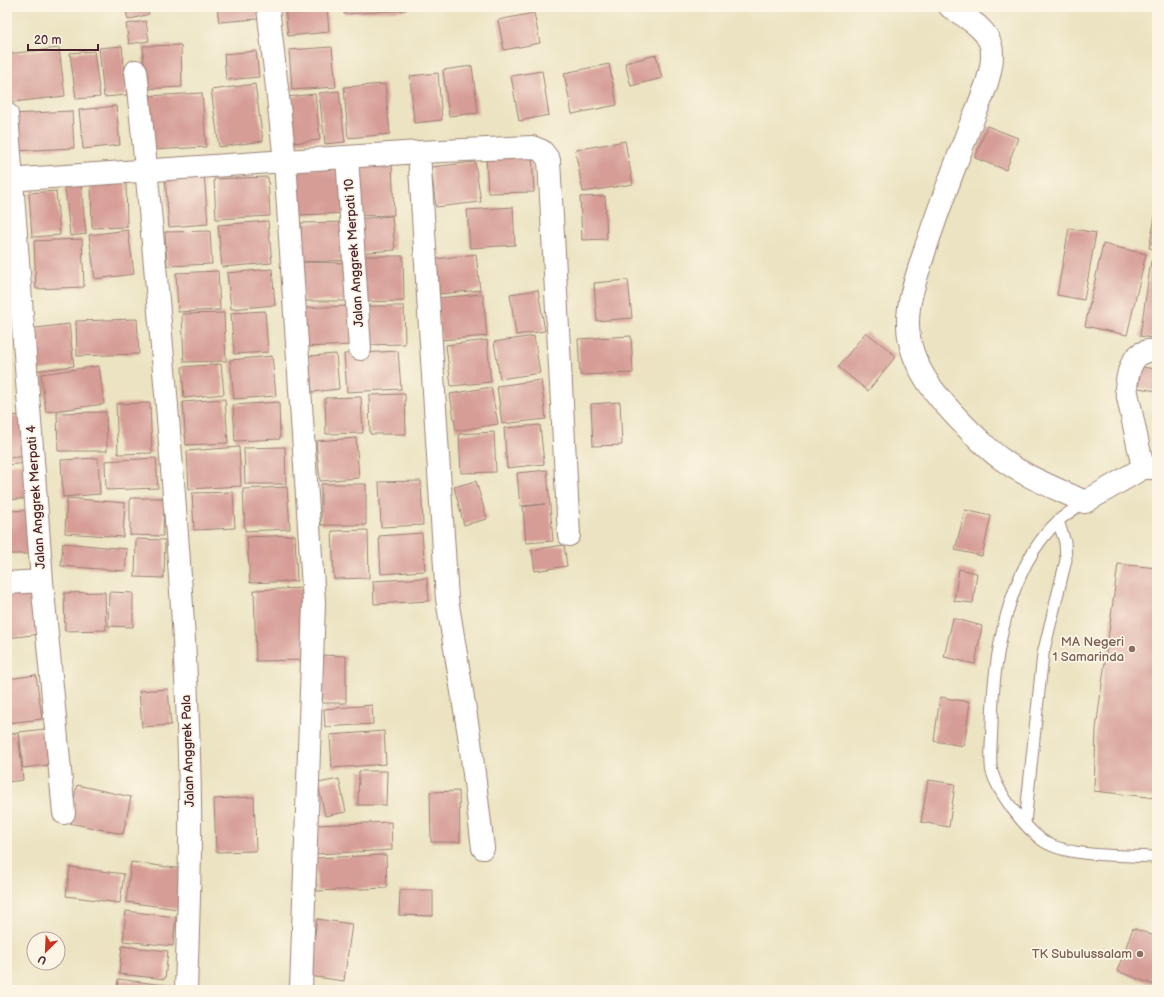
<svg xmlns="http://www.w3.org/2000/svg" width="1164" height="997" font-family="'Balsamiq Sans',sans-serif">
	<rect width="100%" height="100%" fill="#fcf5e5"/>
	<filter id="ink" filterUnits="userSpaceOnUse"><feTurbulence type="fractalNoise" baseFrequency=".025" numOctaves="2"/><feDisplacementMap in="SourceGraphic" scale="8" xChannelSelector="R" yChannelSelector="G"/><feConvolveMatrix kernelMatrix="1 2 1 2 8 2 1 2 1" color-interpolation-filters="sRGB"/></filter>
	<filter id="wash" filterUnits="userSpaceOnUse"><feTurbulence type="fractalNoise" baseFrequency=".012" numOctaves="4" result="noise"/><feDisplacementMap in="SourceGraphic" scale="16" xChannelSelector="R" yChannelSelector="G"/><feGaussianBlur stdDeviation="0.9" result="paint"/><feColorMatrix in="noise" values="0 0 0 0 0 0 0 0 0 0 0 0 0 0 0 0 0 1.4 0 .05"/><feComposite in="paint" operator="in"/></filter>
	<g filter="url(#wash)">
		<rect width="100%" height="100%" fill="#ebe3c1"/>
		<g id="blocks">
			<path fill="#d69d96" d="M 125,7 L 147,7 L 149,14 L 128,20 Z
				M 217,7 L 256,7 L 258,19 L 219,22 Z
				M 285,7 L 327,7 L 329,32 L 288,36 Z
				M 343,7 L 405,7 L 406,10 L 344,14 Z
				M 534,13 L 540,43 L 504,50 L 498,20 Z
				M 146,21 L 149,41 L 129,44 L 126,24 Z
				M 181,45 L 182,87 L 144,89 L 143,46 Z
				M 122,46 L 127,95 L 104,97 L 99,48 Z
				M 332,47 L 336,87 L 292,90 L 289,50 Z
				M 59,48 L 65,96 L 13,102 L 7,54 Z
				M 94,51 L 100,97 L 76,99 L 70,53 Z
				M 256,51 L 259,77 L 226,80 L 224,54 Z
				M 656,55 L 662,78 L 631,86 L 625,63 Z
				M 609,64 L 617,105 L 572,114 L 564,73 Z
				M 472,66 L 478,113 L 449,116 L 443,70 Z
				M 542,71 L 549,115 L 519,121 L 511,76 Z
				M 438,73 L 442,120 L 414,123 L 410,76 Z
				M 255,84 L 263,141 L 219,147 L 211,90 Z
				M 385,84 L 390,134 L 348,138 L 344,87 Z
				M 339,91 L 345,142 L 325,144 L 319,93 Z
				M 202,93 L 206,147 L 152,150 L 148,96 Z
				M 315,94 L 320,140 L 292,143 L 287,97 Z
				M 116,106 L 120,145 L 83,149 L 79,110 Z
				M 72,111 L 74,148 L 14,151 L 11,114 Z
				M 987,126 L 1018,138 L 1006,170 L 975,158 Z
				M 625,141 L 633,184 L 583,192 L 575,150 Z
				M 532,155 L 534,192 L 488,193 L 486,157 Z
				M 475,162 L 481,202 L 436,207 L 431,167 Z
				M 392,163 L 394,215 L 354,216 L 353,164 Z
				M 344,167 L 346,213 L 299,215 L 297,169 Z
				M 204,173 L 208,224 L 169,227 L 165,176 Z
				M 268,177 L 270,216 L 216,219 L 214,179 Z
				M 91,182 L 126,182 L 127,227 L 92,228 Z
				M 81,185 L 86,234 L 70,236 L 65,187 Z
				M 56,191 L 60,235 L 32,237 L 29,193 Z
				M 605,196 L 607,239 L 582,240 L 580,197 Z
				M 513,207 L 515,245 L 470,248 L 467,210 Z
				M 1156,212 L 1157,212 L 1157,250 L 1149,248 Z
				M 392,216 L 395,250 L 358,253 L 355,219 Z
				M 268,221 L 272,263 L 222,267 L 218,225 Z
				M 349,222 L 350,260 L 301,262 L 301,223 Z
				M 1069,228 L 1096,233 L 1084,300 L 1057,295 Z
				M 128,230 L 134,274 L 95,279 L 89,235 Z
				M 210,231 L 212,264 L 167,266 L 165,232 Z
				M 82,239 L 84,287 L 36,289 L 34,241 Z
				M 1103,244 L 1146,254 L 1127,335 L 1085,326 Z
				M 476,254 L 480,290 L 440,294 L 436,259 Z
				M 360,256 L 403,256 L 404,301 L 360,302 Z
				M 1151,261 L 1157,262 L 1157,339 L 1140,336 Z
				M 303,262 L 350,263 L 350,301 L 303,301 Z
				M 272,269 L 275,305 L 231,309 L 227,273 Z
				M 218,271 L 220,310 L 178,312 L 176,273 Z
				M 628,280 L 632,318 L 597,321 L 594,283 Z
				M 538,290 L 545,331 L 516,335 L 510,294 Z
				M 483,294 L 487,336 L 441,340 L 437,298 Z
				M 350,306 L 352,345 L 304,347 L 301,308 Z
				M 364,306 L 404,306 L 405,344 L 365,345 Z
				M 265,311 L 268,352 L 234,354 L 231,313 Z
				M 224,313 L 226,361 L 184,362 L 182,314 Z
				M 137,319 L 139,354 L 77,356 L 76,321 Z
				M 69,324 L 74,366 L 33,371 L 28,329 Z
				M 866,332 L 896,356 L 868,391 L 838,367 Z
				M 534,336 L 540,373 L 500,379 L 494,342 Z
				M 631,336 L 633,373 L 580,375 L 578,339 Z
				M 487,340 L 491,382 L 451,386 L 446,345 Z
				M 398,351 L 401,389 L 347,392 L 344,354 Z
				M 336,354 L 339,389 L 312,392 L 309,356 Z
				M 272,356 L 276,396 L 234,399 L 230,360 Z
				M 221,364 L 224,394 L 184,398 L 182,367 Z
				M 99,366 L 104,404 L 46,412 L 41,374 Z
				M 1141,367 L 1157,369 L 1157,391 L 1138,388 Z
				M 541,380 L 546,419 L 502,424 L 497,386 Z
				M 491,387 L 498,424 L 456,431 L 450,394 Z
				M 405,394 L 406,434 L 370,434 L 369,395 Z
				M 361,397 L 363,433 L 326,434 L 325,398 Z
				M 225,399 L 228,443 L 186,445 L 183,402 Z
				M 279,402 L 280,439 L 235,441 L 233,405 Z
				M 620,402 L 622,445 L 593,446 L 591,404 Z
				M 150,403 L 152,453 L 118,454 L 116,404 Z
				M 1156,408 L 1157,408 L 1157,434 L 1154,434 Z
				M 106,412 L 107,451 L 58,451 L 57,413 Z
				M 24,415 L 28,456 L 7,458 L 7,416 Z
				M 540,425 L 544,464 L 507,468 L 504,428 Z
				M 494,432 L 496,472 L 461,473 L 459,434 Z
				M 356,438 L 359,478 L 320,481 L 316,441 Z
				M 239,447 L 241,486 L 189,489 L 187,451 Z
				M 285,447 L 286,484 L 245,484 L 244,448 Z
				M 98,458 L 100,494 L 63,497 L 61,460 Z
				M 156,458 L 158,488 L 106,490 L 105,461 Z
				M 27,463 L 30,498 L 7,500 L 7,465 Z
				M 547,470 L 553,541 L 526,543 L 523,507 L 545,504 L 520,506 L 517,473 Z
				M 421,481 L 423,525 L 381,527 L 379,482 Z
				M 476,481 L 487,519 L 464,525 L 454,487 Z
				M 321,484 L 366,484 L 366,525 L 321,525 Z
				M 287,487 L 290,529 L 245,531 L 243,489 Z
				M 233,492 L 235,528 L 194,530 L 192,493 Z
				M 67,498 L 125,503 L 123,537 L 65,533 Z
				M 130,498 L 164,498 L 163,536 L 130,535 Z
				M 29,510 L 31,554 L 7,554 L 7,511 Z
				M 965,510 L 991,516 L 982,556 L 955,550 Z
				M 368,530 L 369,578 L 334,579 L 332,531 Z
				M 422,533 L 425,571 L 381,574 L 379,536 Z
				M 295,535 L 297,581 L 250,583 L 247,537 Z
				M 136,539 L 165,540 L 164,578 L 135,577 Z
				M 63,543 L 127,549 L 125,571 L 61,566 Z
				M 564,545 L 567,566 L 535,571 L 532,550 Z
				M 1118,564 L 1157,568 L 1157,798 L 1094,791 L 1096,729 Z
				M 959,569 L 977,573 L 973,603 L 954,601 Z
				M 427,578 L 429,601 L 374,604 L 373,581 Z
				M 33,585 L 40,634 L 7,638 L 7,588 Z
				M 304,588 L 306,660 L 256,661 L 254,590 Z
				M 105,592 L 106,630 L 65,631 L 64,593 Z
				M 109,592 L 133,593 L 133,627 L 108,626 Z
				M 953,618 L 982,626 L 975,664 L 944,657 Z
				M 322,655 L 346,656 L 346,703 L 322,703 Z
				M 36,675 L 42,719 L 7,723 L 7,679 Z
				M 168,689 L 171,725 L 142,727 L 139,691 Z
				M 940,697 L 970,702 L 964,746 L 934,741 Z
				M 372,705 L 373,724 L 325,727 L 324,709 Z
				M 45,729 L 48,765 L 23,768 L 19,732 Z
				M 384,731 L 386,764 L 332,768 L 330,735 Z
				M 18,733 L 23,780 L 7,782 L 7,734 Z
				M 359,771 L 387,771 L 386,805 L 358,805 Z
				M 339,779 L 346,812 L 325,816 L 318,783 Z
				M 928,780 L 955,784 L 949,827 L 921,822 Z
				M 77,785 L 131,797 L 123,834 L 69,823 Z
				M 459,791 L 460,842 L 431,842 L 430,792 Z
				M 254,797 L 256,851 L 216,852 L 214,799 Z
				M 391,822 L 392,850 L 316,854 L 315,825 Z
				M 386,855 L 387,888 L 317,891 L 315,858 Z
				M 131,862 L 183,869 L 178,909 L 126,902 Z
				M 70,867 L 124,874 L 120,903 L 66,896 Z
				M 400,890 L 433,890 L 433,916 L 399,915 Z
				M 126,911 L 176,917 L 173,946 L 123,941 Z
				M 317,919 L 352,924 L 344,981 L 309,976 Z
				M 1133,928 L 1157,937 L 1157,986 L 1117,971 Z
				M 122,946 L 168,951 L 165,979 L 119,974 Z
				M 118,979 L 171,986 L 171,990 L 117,990 Z"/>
		</g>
	</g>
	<g filter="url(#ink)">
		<use href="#blocks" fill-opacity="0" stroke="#9a8176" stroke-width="1"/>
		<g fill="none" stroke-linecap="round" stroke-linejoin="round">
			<defs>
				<path id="service" d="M 1085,502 C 1076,508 1066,514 1058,521 C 1007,569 993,658 992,724 C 992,735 989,762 992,772 C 998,793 1024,827 1042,840 C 1066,858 1126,855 1157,857
					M 1025,823 L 1043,654 L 1066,560 L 1065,542 L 1058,521"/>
				<path id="minor" d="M 268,7 L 285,161 L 314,602 L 301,990
					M 950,7 C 964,16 987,28 991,46 C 997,69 976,110 968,131 C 953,172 937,212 924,253 C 917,276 908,298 908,322 C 907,367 942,403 972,433 C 981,441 990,451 1000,458 C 1025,477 1056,488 1085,502 L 1143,468 L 1157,468
					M 136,71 C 148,178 157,286 166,394 C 177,529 188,665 190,800 C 191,863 188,927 186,990
					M 7,114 L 42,581 L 64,813
					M 419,152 L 447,599 L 470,741 L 483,848
					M 347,157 L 360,349
					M 7,180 L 419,152 L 532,147 L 542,151 L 549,160 L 569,535
					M 1143,468 L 1126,388 C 1128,369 1133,348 1157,351
					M 7,583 L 42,581"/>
			</defs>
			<use href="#service" stroke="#9a8176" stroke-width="13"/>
			<use href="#minor" stroke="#9a8176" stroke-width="24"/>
			<use href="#service" stroke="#fff" stroke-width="11"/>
			<use href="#minor" stroke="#fff" stroke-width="22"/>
		</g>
	</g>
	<g fill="#8d6e63" stroke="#fcf5e5" stroke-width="1.5">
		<circle cx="1132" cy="649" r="4"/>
		<circle cx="1140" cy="954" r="4"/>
	</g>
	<g text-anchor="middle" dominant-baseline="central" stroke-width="3.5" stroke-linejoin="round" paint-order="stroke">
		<g font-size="13" fill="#4a1f2b" stroke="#fcf5e5">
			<text transform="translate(354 253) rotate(-94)">Jalan Anggrek Merpati 10</text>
			<text transform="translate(36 497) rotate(-94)">Jalan Anggrek Merpati 4</text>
			<text transform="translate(188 751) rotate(-92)">Jalan Anggrek Pala</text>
		</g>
		<g font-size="13" fill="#785e54" stroke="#fcf5e5" text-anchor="end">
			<text x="1124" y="642">MA Negeri<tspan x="1124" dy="15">1 Samarinda</tspan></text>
			<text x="1132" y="954">TK Subulussalam</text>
		</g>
	</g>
	<rect width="1164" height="997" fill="none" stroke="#fcf5e5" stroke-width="24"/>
	<g transform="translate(46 951) rotate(204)"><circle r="19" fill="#fcf5e5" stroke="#b59f9b"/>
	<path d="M0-3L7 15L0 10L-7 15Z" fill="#c8321e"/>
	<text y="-6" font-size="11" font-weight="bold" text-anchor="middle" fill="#4a1f2b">U</text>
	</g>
	<path d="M28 44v6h70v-6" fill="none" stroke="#4a1f2b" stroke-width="2"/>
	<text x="34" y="44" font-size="12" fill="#4a1f2b" stroke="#fcf5e5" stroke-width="3" paint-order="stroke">20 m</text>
</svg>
